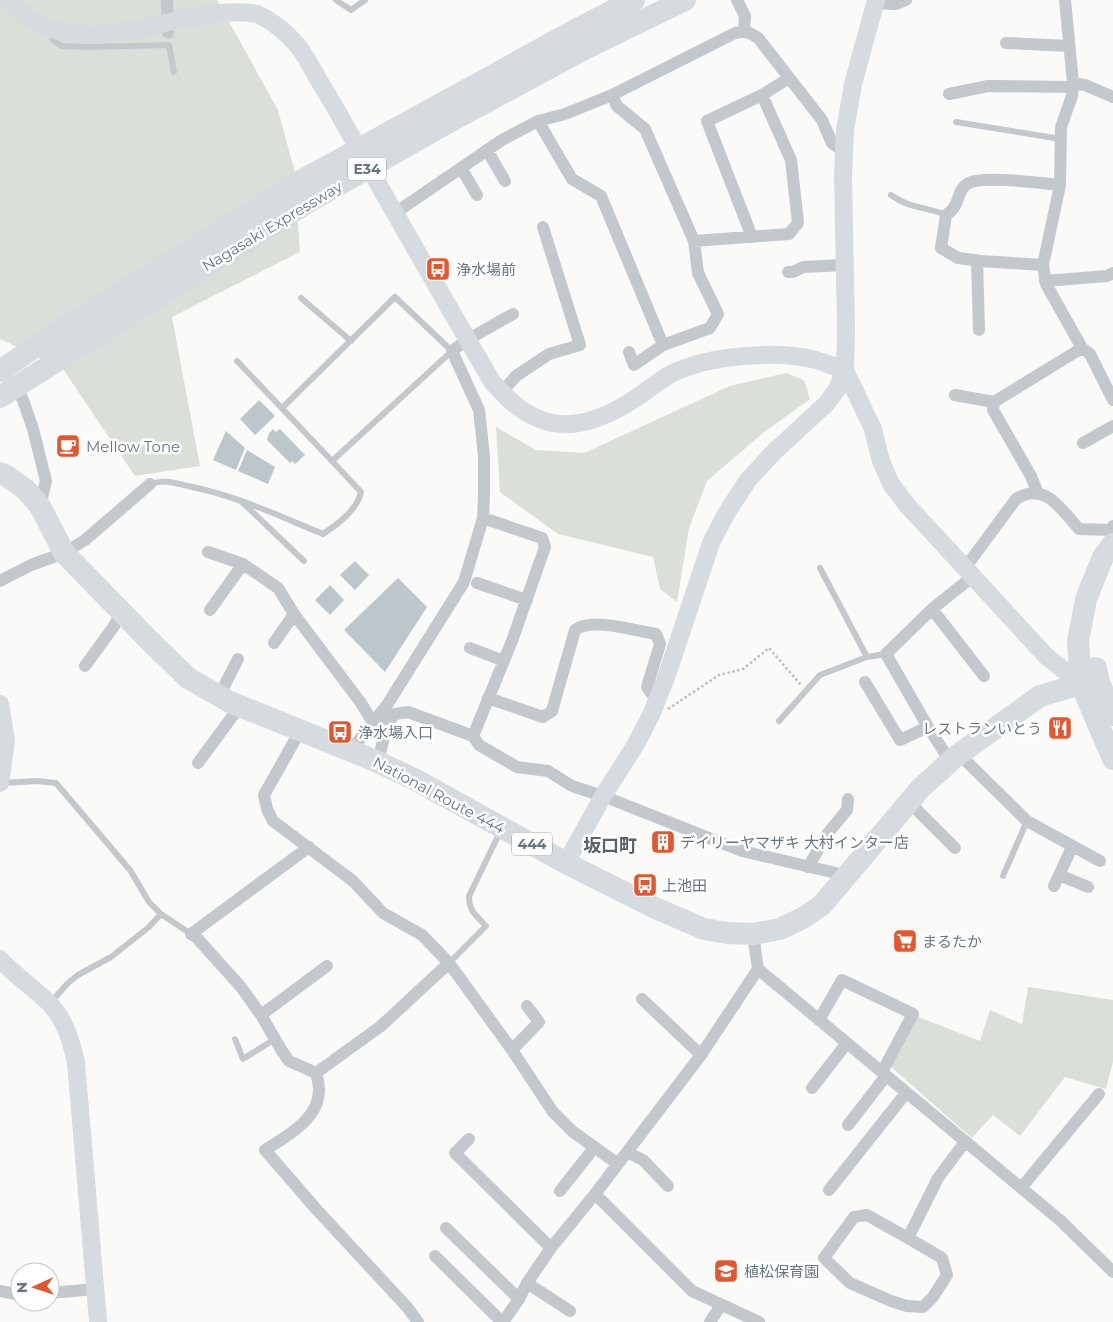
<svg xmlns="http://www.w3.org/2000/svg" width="1113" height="1322" font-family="Montserrat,'Noto Sans JP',sans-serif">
	<rect width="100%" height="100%" fill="#fafaf8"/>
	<path fill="#dadfd7" d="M 0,0 L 217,0 L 278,110 L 294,169 L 300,252 L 172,317 L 200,466 L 135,476 L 63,369 L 0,339 Z
		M 786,373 L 804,380 L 810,399 L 763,433 L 707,481 L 689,528 L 677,602 L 660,589 L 653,557 L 558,534 L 500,492 L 496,427 L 536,450 L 584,453 L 730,386 Z
		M 1028,987 L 1113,1000 L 1113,1062 L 1106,1089 L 1065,1077 L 1020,1136 L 993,1115 L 972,1138 L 890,1066 L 916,1016 L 980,1041 L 990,1010 L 1022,1024 Z"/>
	<path fill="#bbc7cb" d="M 259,400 L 275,416 L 255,435 L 240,419 Z
		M 273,429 L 276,432 L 280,429 L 305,455 L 295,464 L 292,461 L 290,463 L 267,440 L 269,433 Z
		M 226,431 L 245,448 L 236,470 L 213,460 Z
		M 247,450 L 275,467 L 268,484 L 238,471 Z
		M 355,561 L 369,575 L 355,590 L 340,575 Z
		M 398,578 L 427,607 L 385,672 L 344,630 Z
		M 330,585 L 344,600 L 330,615 L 315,600 Z"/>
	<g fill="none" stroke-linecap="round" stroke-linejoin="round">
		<path stroke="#bbbfc2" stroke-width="2.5" stroke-dasharray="2.5 2.5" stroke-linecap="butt" d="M 668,709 L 719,675 L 743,669 L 769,648 L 801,685"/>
		<path stroke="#c3c8cc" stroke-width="6" d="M 336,0 L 351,10 L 365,0
			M 48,29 L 53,40 L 62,46 L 89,47 L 169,45 L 174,72
			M 956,122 L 1061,139
			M 891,195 C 910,209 925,206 946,215
			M 301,298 L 351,341
			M 237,361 L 332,461
			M 150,484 C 163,479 175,483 188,486 C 237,496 277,515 323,534 C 338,524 357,510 361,492 L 332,461 L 452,351 L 395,297 L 282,408
			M 241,501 L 304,561
			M 820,568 L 867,657
			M 779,721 L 820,675 L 867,657 L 886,654
			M 3,783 L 37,781 L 56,783 L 130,870 L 149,902 L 161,914
			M 1003,876 L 1027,821
			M 449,963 L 486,926 C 476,915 469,912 469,896 L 501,830
			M 51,1002 L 68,983 L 78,975 L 111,957 L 149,927 L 161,914 L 191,934
			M 235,1039 L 243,1059 L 275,1039"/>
		<path stroke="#c3c8cc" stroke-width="12" d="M 167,0 L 168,33
			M 737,0 L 745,16 L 744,32
			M 875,3 L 896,4 L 906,0
			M 1006,43 L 1069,46
			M 1073,83 L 1085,85 L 1113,97
			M 949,94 L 988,86 L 1073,87
			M 538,121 L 572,179 L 601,196 L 663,345 L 710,328 L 718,314 L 698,273 L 694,241 L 645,129 L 617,106 L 612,95
			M 487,150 L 505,181
			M 461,168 L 477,195
			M 395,213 L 502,140 L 538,121 L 565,114 L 612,95 L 735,33 C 745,31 751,32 759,39 L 822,120 L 832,143 L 844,152
			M 752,237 L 707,121 L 762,95
			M 694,241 L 789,234 L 798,223 L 791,160 L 762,95 L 789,78
			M 977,260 L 979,330
			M 1043,265 L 981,261 L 958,258 L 941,248 L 946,215 C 961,206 956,191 967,184 C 980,175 1042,183 1060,185
			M 788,272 L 793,272 L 803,267 L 845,265
			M 1045,281 L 1107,276 L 1113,273
			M 1082,348 L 1090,354 L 1113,400
			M 629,352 L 634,365 L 663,345
			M 14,384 L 23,400 L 33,429 L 46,481 L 40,506
			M 502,392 L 516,376 L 549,354 L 580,345 L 543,227
			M 955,395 L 994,402
			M 1083,443 L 1113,426
			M 1038,494 L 1031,476 L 993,410 L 994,402 L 1082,348 L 1046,284 L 1043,265 L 1060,185 L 1061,127 L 1072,96 L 1073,83 L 1065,0
			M 208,552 L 243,564 L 278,588 L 294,614 L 274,643
			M 965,568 L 1016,499 C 1045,481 1061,509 1079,529 L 1110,530 L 1113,526
			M 972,577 L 932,609 L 984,676
			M 0,581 L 31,565 L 64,553 L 85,540 L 150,484
			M 477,583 L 527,600
			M 932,609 L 886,654 L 928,727 L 950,761
			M 210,610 L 243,564
			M 294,614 L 361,703 L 373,723
			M 470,648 L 504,661
			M 85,666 L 114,626 L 122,612
			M 865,682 L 900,740 L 928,727
			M 219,696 L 238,659
			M 488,698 L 543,717 L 552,711 L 575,630 C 592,617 636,631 656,634 L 660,644 L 647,687 L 657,701
			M 300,731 L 264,795 L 267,809 L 273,821 L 353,881 L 383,913 L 422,935 L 449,963 L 512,1050 L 553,1112 L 572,1131 L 618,1164
			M 473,736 L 512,641 L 545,547 L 542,538 L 483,518
			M 351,750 L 387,705 L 464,582 L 483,518 L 484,495 L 484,456 L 479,410 L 452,351 L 467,340 L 513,314
			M 959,754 L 1027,821 L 1100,861
			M 378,762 L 387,724 L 395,714 L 408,712 L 473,736 L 479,745 L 517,767 L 548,771 L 572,786 L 603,796 L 742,851 L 849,876
			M 198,763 L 240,706
			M 909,802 L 955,848
			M 808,867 L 828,833 L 847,810 L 848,799
			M 1059,875 L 1088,887
			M 1054,886 L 1072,847
			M 327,966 L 261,1015 L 282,1051 L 289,1061 L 316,1073 C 330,1113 293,1132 265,1150 L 317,1210 L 407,1307 L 418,1322
			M 758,969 L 1061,1221 L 1113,1272
			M 642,999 L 701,1055
			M 261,1015 L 241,987 L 196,937 L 191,934 L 309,847
			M 819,1020 L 842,980 L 913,1014 L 882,1072
			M 512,1050 L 539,1022 L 527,1006
			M 316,1073 L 381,1026 L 449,963
			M 812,1088 L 847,1043
			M 848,1125 L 886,1076
			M 469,1139 L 455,1153 L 551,1248
			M 627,1152 L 643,1160 L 668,1186
			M 1021,1188 L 1099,1094
			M 829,1190 L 906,1093
			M 560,1191 L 594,1148
			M 595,1194 L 692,1291 L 759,1322
			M 446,1228 L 519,1299
			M 908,1238 L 942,1258 L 947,1275 L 933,1297 L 923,1307 L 907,1306 L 891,1301 L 850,1283 L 824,1258 L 854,1217 L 867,1215 L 908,1238 L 938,1178 L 965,1142
			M 435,1256 L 502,1322
			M 527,1283 L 570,1311
			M 0,1291 L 20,1295
			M 50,1293 L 95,1289
			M 503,1322 L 519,1299 L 527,1283 L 551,1248 L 595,1194 L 701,1055 L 758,969 L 753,934
			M 710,1322 L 721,1305"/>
		<path stroke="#d6dbdf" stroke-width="18" d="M 9,0 C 77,77 178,0 257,14 C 273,21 287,33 298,46 C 306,56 312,68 318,79 C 333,103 347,128 361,154 C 405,230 448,307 493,383 C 500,390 507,398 514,404 C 554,437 594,425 633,400 C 646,392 658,381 671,374 C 709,355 775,350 816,360 C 826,363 835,367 845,370 L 873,429 L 881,461 L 891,484 L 907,505 L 1046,656 L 1081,684
			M 0,704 L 6,741 L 0,783
			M 566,863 L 603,796 L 636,744 L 652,713 L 667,675 L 711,543 L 726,514 L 748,480 L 774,452 L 827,403 L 837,389 L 845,370 L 846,329 L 843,176 L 845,130 L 853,84 L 876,0
			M 0,959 C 15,976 34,988 49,1003 C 65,1019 71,1041 76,1062 L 98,1322"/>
		<path stroke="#d6dbdf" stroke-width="22" d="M 0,371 L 48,338 L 299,182 L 579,28 L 634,0
			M 0,397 L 305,204 L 449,122 L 588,47 L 685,0
			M 0,473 L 7,476 L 26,490 L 40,506 L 64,553 L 152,643 L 188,678 L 230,702 L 378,762 L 414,779 L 566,863 L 653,907 L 704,929 L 727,933 L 753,934 L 780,929 L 803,918 L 822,905 L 920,789 L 955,757 L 1040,696 L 1081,684 L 1099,682
			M 1113,544 L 1103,557 L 1086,599 L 1078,641 L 1081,684 L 1113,759
			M 1096,668 L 1099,682 L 1113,715"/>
	</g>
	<defs>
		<symbol id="bus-square" viewBox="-11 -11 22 22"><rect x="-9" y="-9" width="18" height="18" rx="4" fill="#e4572e" stroke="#fff"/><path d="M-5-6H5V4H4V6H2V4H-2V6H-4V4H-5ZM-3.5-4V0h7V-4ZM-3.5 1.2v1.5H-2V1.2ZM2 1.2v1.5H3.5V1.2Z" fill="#fff"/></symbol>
		<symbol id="cafe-square" viewBox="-11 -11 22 22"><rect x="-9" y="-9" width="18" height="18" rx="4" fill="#e4572e" stroke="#fff"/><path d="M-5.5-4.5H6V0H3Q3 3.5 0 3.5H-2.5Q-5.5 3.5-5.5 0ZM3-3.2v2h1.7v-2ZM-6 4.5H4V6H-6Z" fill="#fff"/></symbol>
		<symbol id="restaurant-square" viewBox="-11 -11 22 22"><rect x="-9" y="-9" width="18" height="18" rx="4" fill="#e4572e" stroke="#fff"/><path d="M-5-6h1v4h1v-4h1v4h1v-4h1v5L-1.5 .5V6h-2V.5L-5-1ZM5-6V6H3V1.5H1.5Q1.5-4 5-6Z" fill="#fff"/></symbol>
		<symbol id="building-square" viewBox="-11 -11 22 22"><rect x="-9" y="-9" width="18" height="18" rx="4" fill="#e4572e" stroke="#fff"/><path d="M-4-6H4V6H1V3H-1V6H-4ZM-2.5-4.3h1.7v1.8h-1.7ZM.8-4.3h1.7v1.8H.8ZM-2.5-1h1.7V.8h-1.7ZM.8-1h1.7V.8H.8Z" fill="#fff"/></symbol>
		<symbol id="supermarket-square" viewBox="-11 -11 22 22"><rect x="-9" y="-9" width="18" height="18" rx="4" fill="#e4572e" stroke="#fff"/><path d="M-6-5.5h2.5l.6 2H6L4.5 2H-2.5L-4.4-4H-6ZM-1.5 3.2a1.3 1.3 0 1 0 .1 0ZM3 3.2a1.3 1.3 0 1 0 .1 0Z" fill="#fff"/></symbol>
		<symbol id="school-square" viewBox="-11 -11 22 22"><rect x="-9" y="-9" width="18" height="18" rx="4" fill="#e4572e" stroke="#fff"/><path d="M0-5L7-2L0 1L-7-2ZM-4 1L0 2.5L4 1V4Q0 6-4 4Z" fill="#fff"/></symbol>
	</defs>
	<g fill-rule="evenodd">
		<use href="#bus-square" x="424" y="255" width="28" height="28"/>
		<use href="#cafe-square" x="54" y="432" width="28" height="28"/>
		<use href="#restaurant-square" x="1046" y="714" width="28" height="28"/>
		<use href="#bus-square" x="326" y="718" width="28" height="28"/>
		<use href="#building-square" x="649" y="828" width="28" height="28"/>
		<use href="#bus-square" x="631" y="871" width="28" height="28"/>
		<use href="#supermarket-square" x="891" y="927" width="28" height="28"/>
		<use href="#school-square" x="712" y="1257" width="28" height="28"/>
	</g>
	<g text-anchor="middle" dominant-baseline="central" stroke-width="5" stroke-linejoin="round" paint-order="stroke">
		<g fill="#fff" stroke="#939fa8" stroke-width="1">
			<rect x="348" y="157.5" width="38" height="23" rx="4"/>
			<rect x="512" y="832.5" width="40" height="23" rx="4"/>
		</g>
		<g font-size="14" font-weight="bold" fill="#657683">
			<text x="367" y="169">E34</text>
			<text x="532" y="844">444</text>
		</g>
		<g font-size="15" fill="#657683" stroke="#fff">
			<text transform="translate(272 226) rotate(-31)">Nagasaki Expressway</text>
			<text transform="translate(439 795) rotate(28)">National Route 444</text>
		</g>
		<g font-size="15" fill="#657683" stroke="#fff" text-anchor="start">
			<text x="456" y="269">浄水場前</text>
			<text x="86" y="446">Mellow Tone</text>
			<text x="1042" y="728" text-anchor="end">レストランいとう</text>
			<text x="358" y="732">浄水場入口</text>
			<text x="680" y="842">デイリーヤマザキ 大村インター店</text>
			<text x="662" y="885">上池田</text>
			<text x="922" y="941">まるたか</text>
			<text x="744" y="1271">植松保育園</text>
		</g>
		<g font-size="18" font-weight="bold" fill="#57646e" stroke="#fff">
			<text x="610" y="846">坂口町</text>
		</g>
	</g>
	<g transform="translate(35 1287) rotate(267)"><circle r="24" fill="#ffffff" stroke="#c1c8cd"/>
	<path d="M0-4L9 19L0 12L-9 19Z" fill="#e4572e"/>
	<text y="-8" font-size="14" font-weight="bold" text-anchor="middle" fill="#657683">N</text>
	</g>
</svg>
